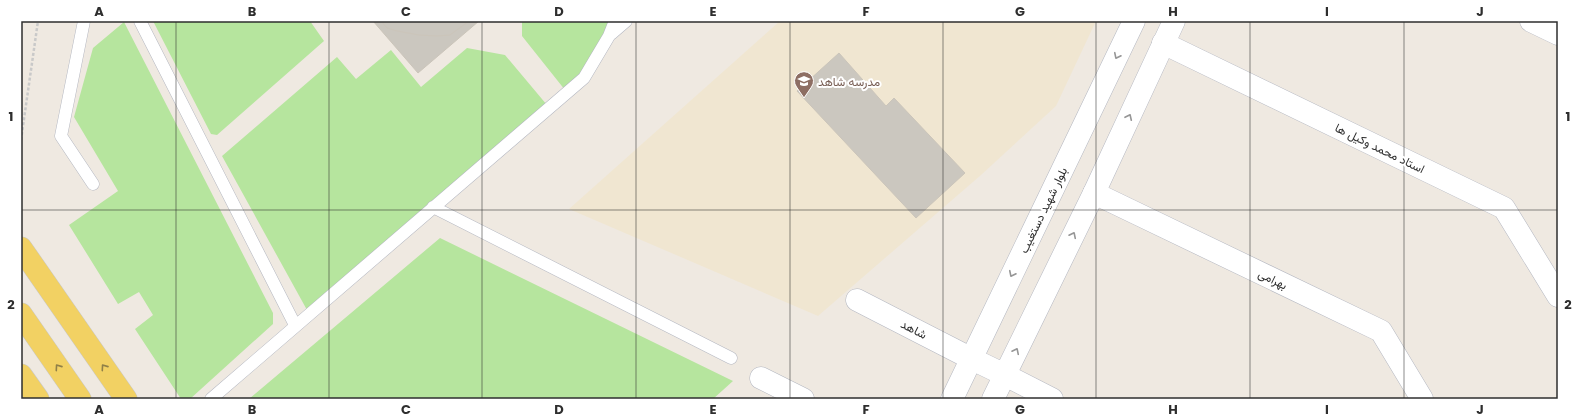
<svg xmlns="http://www.w3.org/2000/svg" width="1579" height="420" font-family="Poppins,Vazirmatn,sans-serif">
	<rect width="100%" height="100%" fill="#efe9e1"/>
	<path fill="#f0e6d1" d="M 780,21 L 1096,21 L 1056,106 L 981,175 L 818,316 L 569,209 Z"/>
	<path fill="#b6e59e" d="M 153,21 L 310,21 L 324,41 L 217,135 L 211,134 Z
		M 522,21 L 609,21 L 606,30 L 580,77 L 565,90 L 522,36 Z
		M 124,22 L 273,313 L 273,324 L 190,399 L 181,399 L 135,329 L 153,315 L 139,292 L 118,304 L 69,225 L 118,191 L 74,117 L 93,48 Z
		M 467,48 L 505,55 L 547,105 L 307,310 L 222,156 L 337,57 L 356,79 L 391,50 L 421,87 Z
		M 440,238 L 733,381 L 713,399 L 249,399 Z"/>
	<path fill="#cbc7bf" stroke="#cbc5ba" d="M 373,21 L 479,21 L 418,73 Z
		M 381,21 L 469,21 L 450,35 L 437,36 L 419,35 L 397,31 L 387,28 Z
		M 839,53 L 886,106 L 894,98 L 965,173 L 916,218 L 797,91 Z"/>
	<g fill="none" stroke-linecap="round" stroke-linejoin="round">
		<defs>
			<path id="service" d="M 84,21 L 61,136 L 93,184
				M 140,21 L 295,325
				M 611,34 L 626,21
				M 433,207 L 731,358
				M 211,399 L 584,78 L 609,36 L 615,21"/>
			<path id="minor" d="M 1531,21 L 1558,34
				M 1163,43 L 1504,208 L 1558,296
				M 1094,193 L 1381,331 L 1422,399
				M 857,300 L 972,359
				M 1005,375 L 1052,399
				M 761,378 L 803,399"/>
			<path id="tertiary" d="M 972,359 L 1005,375
				M 952,399 L 1134,21
				M 993,399 L 1094,193 L 1174,21"/>
			<path id="primary" d="M 21,248 L 126,399
				M 21,314 L 80,399
				M 21,375 L 38,399"/>
		</defs>
		<use href="#service" stroke="#b4b7c1" stroke-width="13"/>
		<use href="#minor" stroke="#b4b7c1" stroke-width="23"/>
		<use href="#tertiary" stroke="#b4b7c1" stroke-width="23"/>
		<use href="#primary" stroke="#c9c9c9" stroke-width="23"/>
		<path stroke="#c9c9c9" stroke-width="2.5" stroke-dasharray="3 2" stroke-linecap="butt" d="M 21,140 L 38,21"/>
		<use href="#service" stroke="#fff" stroke-width="12"/>
		<use href="#minor" stroke="#fff" stroke-width="22"/>
		<use href="#tertiary" stroke="#fff" stroke-width="22"/>
		<use href="#primary" stroke="#f2d163" stroke-width="22"/>
	</g>
	<defs><path id="oneway-chevron" d="M-2-3.5L2.5 0L-2 3.5" fill="none" stroke-width="1.6" stroke-linecap="round" stroke-linejoin="round"/></defs>
	<g stroke="#969696">
		<use href="#oneway-chevron" transform="translate(1117 56) rotate(116)"/>
		<use href="#oneway-chevron" transform="translate(1129 117) rotate(-65)"/>
		<use href="#oneway-chevron" transform="translate(1073 235) rotate(-64)"/>
		<use href="#oneway-chevron" transform="translate(1012 274) rotate(116)"/>
		<use href="#oneway-chevron" transform="translate(1016 351) rotate(-64)"/>
	</g>
	<g stroke="#908048">
		<use href="#oneway-chevron" transform="translate(58 367) rotate(-125)"/>
		<use href="#oneway-chevron" transform="translate(104 367) rotate(-125)"/>
	</g>
	<path fill="none" stroke="#2e2e2e" stroke-width="1" stroke-opacity="0.55" d="M 176,21 L 176,399M 329,21 L 329,399M 482,21 L 482,399M 636,21 L 636,399M 790,21 L 790,399M 943,21 L 943,399M 1096,21 L 1096,399M 1250,21 L 1250,399M 1404,21 L 1404,399M 21,210 L 1558,210"/>
	<defs>
		<symbol id="school-pin" viewBox="-11 -11 22 30"><path d="M0 17L-7.5 6A9.5 9.5 0 1 1 7.5 6Z" fill="#8d6e63" stroke="#fff"/><path d="M0-5L7-2L0 1L-7-2ZM-4 1L0 2.5L4 1V4Q0 6-4 4Z" fill="#fff"/></symbol>
	</defs>
	<g fill-rule="evenodd">
		<use href="#school-pin" x="793" y="70" width="22" height="30"/>
	</g>
	<g text-anchor="middle" dominant-baseline="central" stroke-width="4" stroke-linejoin="round" paint-order="stroke">
		<g font-size="12" fill="#785e54" stroke="#fff" text-anchor="start">
			<text x="818" y="81">مدرسه شاهد</text>
		</g>
		<g font-size="12" fill="#2e2e2e" stroke="#fff">
			<text transform="translate(1380 148) rotate(26)">استاد محمد وکیل ها</text>
			<text transform="translate(1043 210) rotate(-64)">بلوار شهید دستغیب</text>
			<text transform="translate(1273 279) rotate(26)">بهرامی</text>
			<text transform="translate(914 329) rotate(27)">شاهد</text>
		</g>
	</g>
	<rect width="1579" height="420" fill="none" stroke="#ffffff" stroke-width="44"/>
	<rect x="22" y="22" width="1535" height="376" fill="none" stroke="#2e2e2e" stroke-width="1.5"/>
	<g font-size="13" text-anchor="middle" font-weight="bold" fill="#2e2e2e">
		<text x="99" y="16">A</text>
		<text x="252" y="16">B</text>
		<text x="406" y="16">C</text>
		<text x="559" y="16">D</text>
		<text x="713" y="16">E</text>
		<text x="866" y="16">F</text>
		<text x="1020" y="16">G</text>
		<text x="1173" y="16">H</text>
		<text x="1327" y="16">I</text>
		<text x="1480" y="16">J</text>
		<text x="11" y="121">1</text>
		<text x="1568" y="121">1</text>
		<text x="11" y="309">2</text>
		<text x="1568" y="309">2</text>
		<text x="99" y="414">A</text>
		<text x="252" y="414">B</text>
		<text x="406" y="414">C</text>
		<text x="559" y="414">D</text>
		<text x="713" y="414">E</text>
		<text x="866" y="414">F</text>
		<text x="1020" y="414">G</text>
		<text x="1173" y="414">H</text>
		<text x="1327" y="414">I</text>
		<text x="1480" y="414">J</text>
	</g>
</svg>
